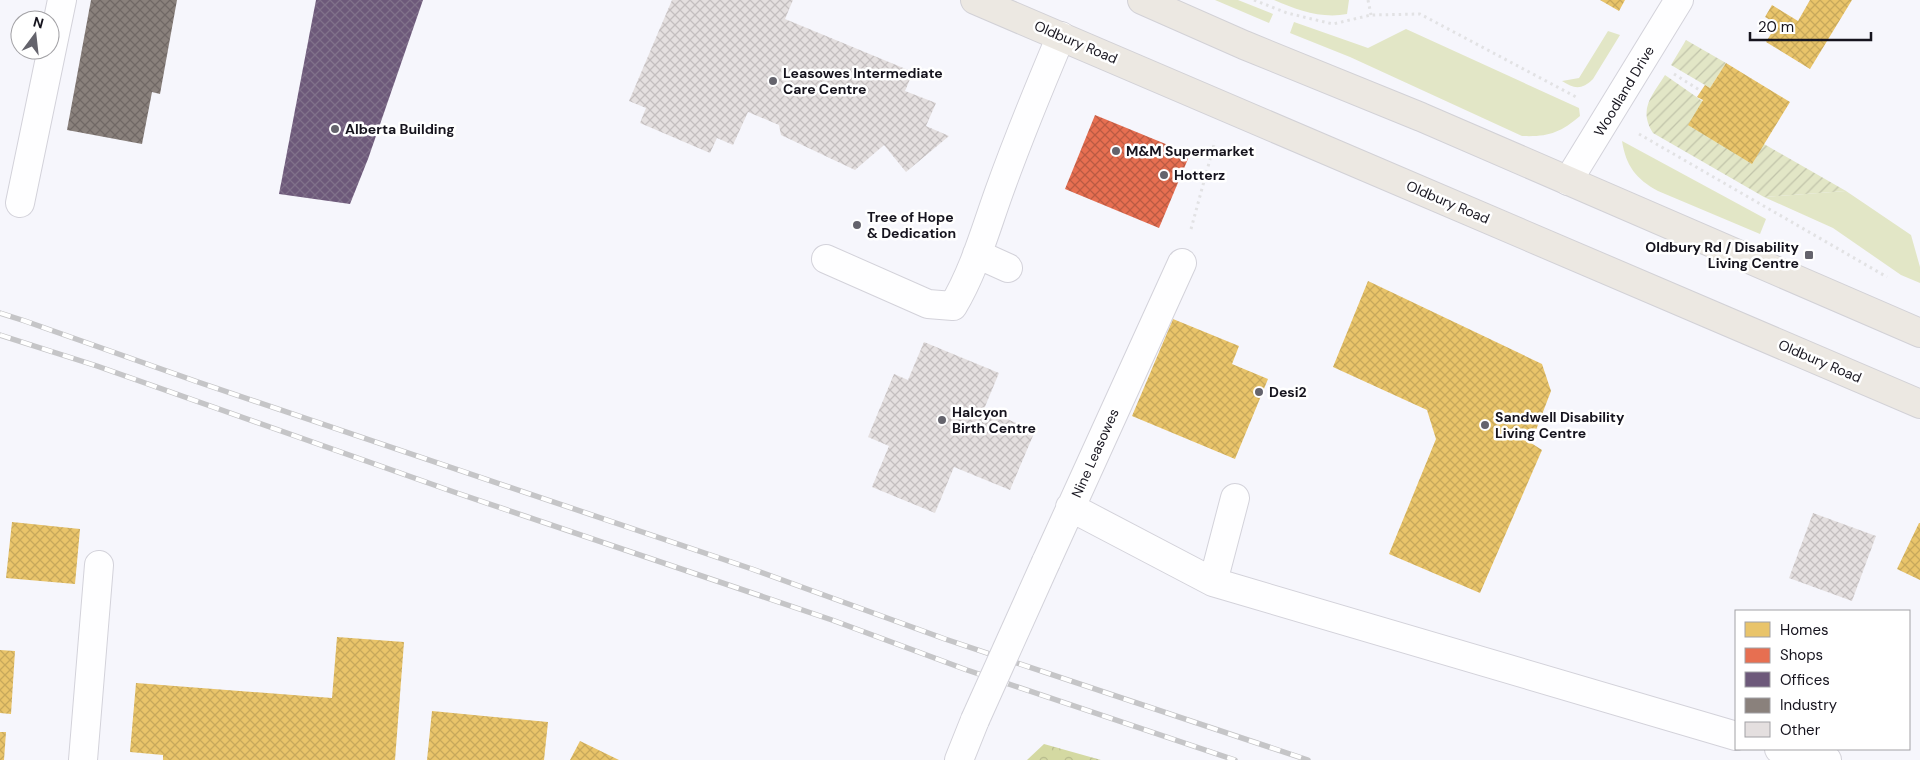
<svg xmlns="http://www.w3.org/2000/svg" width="1920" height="760" font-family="'DM Sans',sans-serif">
	<defs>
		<pattern id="forest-crowns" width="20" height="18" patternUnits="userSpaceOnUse" patternTransform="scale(1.25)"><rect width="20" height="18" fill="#d4d9a2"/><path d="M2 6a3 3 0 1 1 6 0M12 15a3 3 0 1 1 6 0" fill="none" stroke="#b5b98b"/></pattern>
		<pattern id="garden-furrows" width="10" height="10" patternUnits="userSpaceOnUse" patternTransform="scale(1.25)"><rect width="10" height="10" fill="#e2e6c6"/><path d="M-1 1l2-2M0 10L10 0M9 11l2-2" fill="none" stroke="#c1c4aa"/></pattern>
		<pattern id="homes-cross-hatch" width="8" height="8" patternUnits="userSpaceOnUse" patternTransform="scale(1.25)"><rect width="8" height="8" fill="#e9c46a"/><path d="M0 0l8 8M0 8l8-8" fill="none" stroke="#c7a85b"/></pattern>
		<pattern id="shops-cross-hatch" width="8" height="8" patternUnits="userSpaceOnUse" patternTransform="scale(1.25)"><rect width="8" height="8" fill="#e76f51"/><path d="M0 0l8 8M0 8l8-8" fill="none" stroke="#ba5a43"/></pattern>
		<pattern id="offices-cross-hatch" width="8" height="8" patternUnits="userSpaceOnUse" patternTransform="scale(1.25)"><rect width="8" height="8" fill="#6d597a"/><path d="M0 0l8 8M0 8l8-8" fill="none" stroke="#80718a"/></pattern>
		<pattern id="industry-cross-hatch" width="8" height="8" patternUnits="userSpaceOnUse" patternTransform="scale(1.25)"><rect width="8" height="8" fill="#8a817c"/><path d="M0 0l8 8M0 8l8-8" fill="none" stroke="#706865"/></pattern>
		<pattern id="building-cross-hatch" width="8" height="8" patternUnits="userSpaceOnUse" patternTransform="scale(1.25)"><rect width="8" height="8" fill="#e4dfdf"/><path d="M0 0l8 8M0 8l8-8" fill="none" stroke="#c3bebf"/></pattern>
	</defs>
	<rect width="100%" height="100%" fill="#f6f6fc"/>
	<path fill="#e2e6c6" d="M 1215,0 L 1238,0 L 1273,14 L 1269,23 Z
		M 1274,0 L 1349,0 L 1347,14 C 1322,19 1297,10 1274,0 Z
		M 1294,22 L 1368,48 L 1406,29 L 1579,108 L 1580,116 C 1560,133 1548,137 1522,136 L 1350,57 L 1290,33 Z
		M 1608,31 L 1620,35 L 1593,79 C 1582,90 1574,89 1562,81 L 1579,78 Z
		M 1622,141 L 1766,219 L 1760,234 L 1658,191 C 1636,179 1626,166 1622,141 Z
		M 1846,191 L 1911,235 L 1920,267 L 1920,283 L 1901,275 L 1833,228 L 1764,197 Z"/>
	<path fill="url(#forest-crowns)" d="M 1044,744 L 1101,760 L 1027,760 Z"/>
	<path fill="url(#garden-furrows)" d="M 1686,40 L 1726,63 L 1710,88 L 1671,65 Z
		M 1665,75 L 1764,144 L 1846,191 L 1764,197 L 1653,133 C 1638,109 1652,96 1665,75 Z"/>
	<path fill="url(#homes-cross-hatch)" d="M 1600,0 L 1625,0 L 1619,11 Z
		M 1810,0 L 1852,0 L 1810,69 L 1766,42 L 1777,24 L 1765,17 L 1772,5 L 1798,21 Z
		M 1726,63 L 1790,102 L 1752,164 L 1688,125 L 1703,100 L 1697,97 L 1705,85 L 1710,88 Z
		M 1368,281 L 1542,364 L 1551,391 L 1531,443 L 1542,450 L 1480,593 L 1389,554 L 1436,439 L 1427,410 L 1333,367 Z
		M 1173,319 L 1239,346 L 1232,364 L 1268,379 L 1235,459 L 1132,416 Z
		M 12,522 L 80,529 L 75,584 L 6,578 Z
		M 1919,523 L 1920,523 L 1920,580 L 1897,569 Z
		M 337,637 L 404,642 L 395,760 L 163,760 L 163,755 L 130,752 L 136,683 L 332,698 Z
		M 0,650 L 15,651 L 11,714 L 0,713 Z
		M 432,711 L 548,722 L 544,760 L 427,760 Z
		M 0,732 L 6,732 L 4,760 L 0,760 Z
		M 580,741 L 619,760 L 570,760 Z"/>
	<path fill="url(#shops-cross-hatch)" d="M 1095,115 L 1190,154 L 1159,228 L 1065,189 Z"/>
	<path fill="url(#offices-cross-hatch)" d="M 316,0 L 423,0 L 368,159 L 350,204 L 279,194 Z"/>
	<path fill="url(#industry-cross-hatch)" d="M 91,0 L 177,0 L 160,94 L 152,92 L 142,144 L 67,130 Z"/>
	<path fill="url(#building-cross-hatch)" d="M 672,0 L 793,0 L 785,19 L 913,72 L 905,91 L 936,103 L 926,126 L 949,136 L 906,172 L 884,145 L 855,170 L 781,135 L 779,125 L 748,112 L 733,145 L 717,138 L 710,153 L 640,123 L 646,108 L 629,101 Z
		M 924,342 L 999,373 L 984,409 L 1035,431 L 1010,490 L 954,467 L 935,513 L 872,487 L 889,446 L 868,437 L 894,374 L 908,380 Z
		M 1813,513 L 1876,536 L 1852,601 L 1789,578 Z"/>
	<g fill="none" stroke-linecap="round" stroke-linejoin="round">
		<defs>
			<path id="minor" d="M 1568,181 L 1679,0
				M 20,203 L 62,0
				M 977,254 L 1008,268
				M 826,259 L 928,304 L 953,306 C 974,271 985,231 999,192 C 1018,139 1039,88 1061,36
				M 1070,507 L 1213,582 L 1736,736
				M 1046,562 L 1182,263
				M 1213,582 L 1235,498
				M 1779,749 L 1827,760
				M 83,760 L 99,565
				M 959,760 L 975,720"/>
			<path id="major" d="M 975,0 L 1920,404
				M 1142,0 L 1244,45 L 1421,117 L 1920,333"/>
		</defs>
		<use href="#minor" stroke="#d3d2da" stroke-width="30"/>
		<use href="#major" stroke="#d2d1d6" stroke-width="30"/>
		<path stroke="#e2e2e4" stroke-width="3" stroke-dasharray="2.5 4" stroke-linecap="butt" d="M 1254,0 L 1287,13 L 1333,24 L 1371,15 L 1420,14 L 1578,98
			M 1368,0 L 1371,15
			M 1674,74 L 1701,91
			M 1639,134 L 1887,277
			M 1191,229 L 1215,141"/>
		<use href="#minor" stroke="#fefeff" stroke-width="28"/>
		<use href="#major" stroke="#ece8e2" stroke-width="28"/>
		<defs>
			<path id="rail" d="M 0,313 L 25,321 L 198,382 L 752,569 L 945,639 L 1308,760
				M 0,335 L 97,366 L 454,492 L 832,620 L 967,670 L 1235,760"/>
		</defs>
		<use href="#rail" stroke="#c5c5c7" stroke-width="5.5"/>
		<use href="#rail" stroke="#fff" stroke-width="4" stroke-dasharray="11" stroke-linecap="butt"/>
		<defs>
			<path id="minor-bridge" d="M 975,720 L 1046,562"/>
		</defs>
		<use href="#minor-bridge" stroke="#d3d2da" stroke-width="30" stroke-linecap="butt"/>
		<use href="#minor-bridge" stroke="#fefeff" stroke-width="28"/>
	</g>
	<g fill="#64636c" stroke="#fff" stroke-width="2">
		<circle cx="773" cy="81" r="5"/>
		<circle cx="335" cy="129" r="5"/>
		<circle cx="1116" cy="151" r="5"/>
		<circle cx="1164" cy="175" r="5"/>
		<circle cx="857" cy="225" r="5"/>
		<rect x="1804" y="250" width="10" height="10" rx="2.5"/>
		<circle cx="1259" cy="392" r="5"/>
		<circle cx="942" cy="420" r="5"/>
		<circle cx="1485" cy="425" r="5"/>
	</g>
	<g text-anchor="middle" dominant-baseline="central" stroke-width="5" stroke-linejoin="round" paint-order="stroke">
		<g font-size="14" fill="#16141e" stroke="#fff">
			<text transform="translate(1076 42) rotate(23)">Oldbury Road</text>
			<text transform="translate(1624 91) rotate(-59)">Woodland Drive</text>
			<text transform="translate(1448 202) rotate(23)">Oldbury Road</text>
			<text transform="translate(1820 361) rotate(23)">Oldbury Road</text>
			<text transform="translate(1095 453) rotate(-66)">Nine Leasowes</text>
		</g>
		<g font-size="14" font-weight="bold" fill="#16141e" stroke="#fff" text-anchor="start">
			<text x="783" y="73">Leasowes Intermediate<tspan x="783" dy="16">Care Centre</tspan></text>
			<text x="345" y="129">Alberta Building</text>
			<text x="1126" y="151">M&amp;M Supermarket</text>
			<text x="1174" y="175">Hotterz</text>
			<text x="867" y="217">Tree of Hope<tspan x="867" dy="16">&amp; Dedication</tspan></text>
			<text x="1799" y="247" text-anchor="end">Oldbury Rd / Disability<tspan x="1799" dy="16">Living Centre</tspan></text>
			<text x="1269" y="392">Desi2</text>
			<text x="952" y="412">Halcyon<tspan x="952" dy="16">Birth Centre</tspan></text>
			<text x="1495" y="417">Sandwell Disability<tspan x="1495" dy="16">Living Centre</tspan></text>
		</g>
	</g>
	<rect x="1735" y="610" width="175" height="140" fill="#ffffff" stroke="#a2a1a5"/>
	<rect x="1745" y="622" width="25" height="15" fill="#e9c46a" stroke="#a2a1a5"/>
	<text x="1780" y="635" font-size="15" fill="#16141e">Homes</text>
	<rect x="1745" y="648" width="25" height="15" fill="#e76f51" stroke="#a2a1a5"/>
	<text x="1780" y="660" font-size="15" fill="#16141e">Shops</text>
	<rect x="1745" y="672" width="25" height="15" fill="#6d597a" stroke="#a2a1a5"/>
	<text x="1780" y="685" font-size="15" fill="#16141e">Offices</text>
	<rect x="1745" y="698" width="25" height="15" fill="#8a817c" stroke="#a2a1a5"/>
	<text x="1780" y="710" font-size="15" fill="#16141e">Industry</text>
	<rect x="1745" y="722" width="25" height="15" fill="#e4dfdf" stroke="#a2a1a5"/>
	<text x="1780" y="735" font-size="15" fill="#16141e">Other</text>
	<g transform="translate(35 35) rotate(15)"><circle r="24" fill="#ffffff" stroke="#a2a1a5"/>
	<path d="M0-4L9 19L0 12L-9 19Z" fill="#64636c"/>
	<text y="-8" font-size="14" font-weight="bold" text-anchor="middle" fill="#16141e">N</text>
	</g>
	<path d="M1750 32v8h121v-8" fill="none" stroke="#16141e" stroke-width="2.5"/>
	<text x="1758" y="32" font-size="15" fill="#16141e" stroke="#ffffff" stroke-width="4" paint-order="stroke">20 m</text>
</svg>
